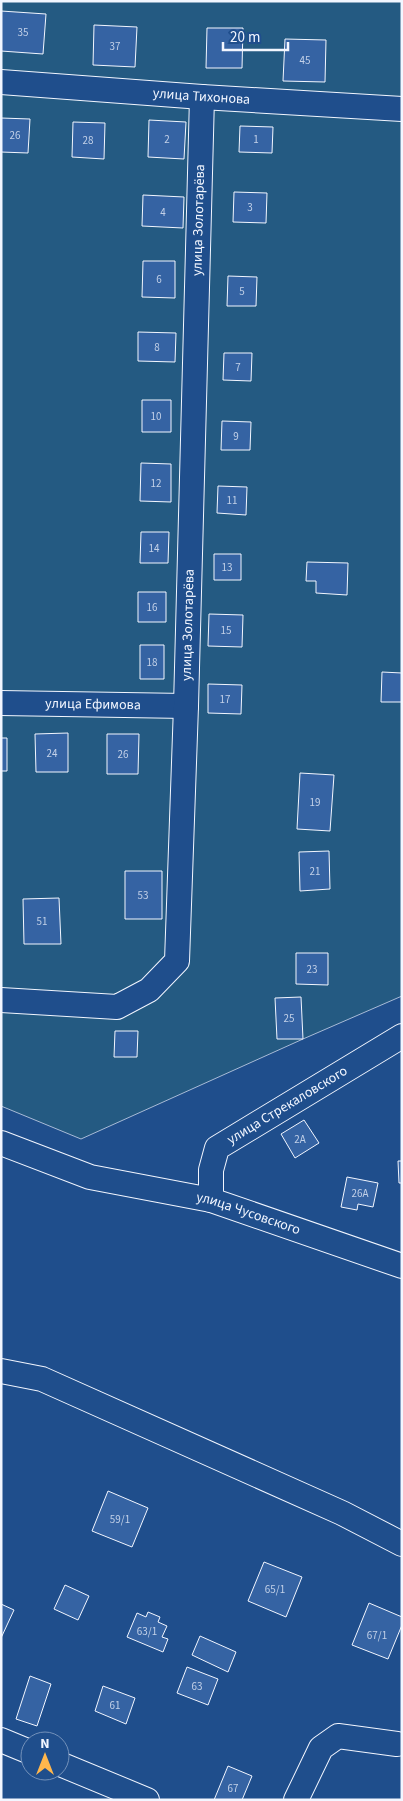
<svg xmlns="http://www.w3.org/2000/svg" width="403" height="1801" font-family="'Source Sans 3',sans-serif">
	<rect width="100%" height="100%" fill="#1f4e8c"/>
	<path fill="#245a82" stroke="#a8bbd7" d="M 1,1 L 402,1 L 402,996 L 303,1039 L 81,1139 L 1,1106 Z"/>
	<path fill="#3563a3" stroke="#f2f6ff" d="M 1,11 L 46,14 L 43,54 L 1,51 Z
		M 94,25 L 137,27 L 135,67 L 93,65 Z
		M 207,28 L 243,28 L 242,68 L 206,68 Z
		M 285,39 L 326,40 L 325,82 L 283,81 Z
		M 1,118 L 30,119 L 28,153 L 1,152 Z
		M 149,120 L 186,122 L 184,159 L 148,157 Z
		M 73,122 L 105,123 L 104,159 L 72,157 Z
		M 240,126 L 273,127 L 272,153 L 239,152 Z
		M 234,192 L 267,193 L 266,223 L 233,222 Z
		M 143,195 L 184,197 L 183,228 L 142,226 Z
		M 143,261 L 175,261 L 175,298 L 142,297 Z
		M 228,276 L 257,277 L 256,306 L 227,306 Z
		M 138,332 L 176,333 L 175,362 L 138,361 Z
		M 224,353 L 252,353 L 251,381 L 223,380 Z
		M 142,400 L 171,400 L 171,432 L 142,432 Z
		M 222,421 L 251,422 L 250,450 L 221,450 Z
		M 141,463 L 171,464 L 171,502 L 140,501 Z
		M 218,486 L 247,487 L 246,515 L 217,513 Z
		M 141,532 L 169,532 L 168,563 L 140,563 Z
		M 214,554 L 241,554 L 241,580 L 214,580 Z
		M 307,562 L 348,563 L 347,595 L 316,593 L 316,581 L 306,581 Z
		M 138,592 L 166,592 L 166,622 L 138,622 Z
		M 209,614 L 243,615 L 242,647 L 208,646 Z
		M 140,645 L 164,645 L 164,679 L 140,679 Z
		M 382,672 L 402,673 L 402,702 L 381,702 Z
		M 208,684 L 242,685 L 241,714 L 208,713 Z
		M 68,733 L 68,772 L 36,772 L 35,734 Z
		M 107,734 L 139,734 L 138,774 L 107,774 Z
		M 1,738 L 7,738 L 7,771 L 1,771 Z
		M 300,773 L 334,775 L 330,831 L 297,829 Z
		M 329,851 L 330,889 L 300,891 L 299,852 Z
		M 125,871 L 162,871 L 162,919 L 125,919 Z
		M 59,898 L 61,944 L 24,944 L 23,899 Z
		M 296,953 L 328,953 L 328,985 L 296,984 Z
		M 301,997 L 303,1039 L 277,1039 L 275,998 Z
		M 115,1031 L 138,1031 L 137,1057 L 114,1057 Z
		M 304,1120 L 319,1143 L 295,1158 L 281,1134 Z
		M 398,1161 L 402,1161 L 402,1183 L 399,1183 Z
		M 347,1177 L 378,1183 L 373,1207 L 358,1204 L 357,1210 L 341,1207 Z
		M 108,1491 L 148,1508 L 132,1547 L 92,1531 Z
		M 264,1562 L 302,1577 L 286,1617 L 248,1601 Z
		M 65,1585 L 89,1596 L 78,1620 L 54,1609 Z
		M 369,1603 L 402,1617 L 402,1625 L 388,1659 L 352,1645 Z
		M 1,1604 L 14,1610 L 1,1638 Z
		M 148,1612 L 160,1617 L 158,1622 L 167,1626 L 162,1637 L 168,1639 L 163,1652 L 127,1637 L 137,1613 L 146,1617 Z
		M 200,1636 L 236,1652 L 228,1672 L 192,1655 Z
		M 187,1667 L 218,1679 L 208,1705 L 177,1693 Z
		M 30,1676 L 51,1684 L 37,1726 L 16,1719 Z
		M 103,1686 L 135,1698 L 126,1724 L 95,1711 Z
		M 228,1766 L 252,1776 L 242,1800 L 214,1800 Z"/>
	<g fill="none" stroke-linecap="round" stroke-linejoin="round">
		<defs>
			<g id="minor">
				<path id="s1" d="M 1,82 L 202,97 L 402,109"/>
				<path id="s2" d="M 1,703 L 186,706"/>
				<path id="s3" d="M 1,1000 L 117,1007 L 149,990 L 177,961 L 186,706 L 202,97"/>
				<path id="s4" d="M 1,1143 L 90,1177 L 211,1200 L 402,1266"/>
				<path id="s5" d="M 211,1200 L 211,1170 L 217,1148 L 402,1036"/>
				<path d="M 1,1371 L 42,1379 L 342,1513 L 402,1544"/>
				<path d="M 1,1740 L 30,1752"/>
				<path d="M 60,1764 L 147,1800"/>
				<path d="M 296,1800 L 321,1748 L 338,1736 L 397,1744"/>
			</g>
		</defs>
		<use href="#minor" stroke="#f2f6ff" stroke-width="26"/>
		<use href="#minor" stroke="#1f4e8c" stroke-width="24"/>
	</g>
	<g text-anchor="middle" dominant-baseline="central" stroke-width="4" stroke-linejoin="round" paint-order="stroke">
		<g font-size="11" fill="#c3d1e8">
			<text x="23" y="32">35</text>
			<text x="115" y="46">37</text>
			<text x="305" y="60">45</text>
			<text x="15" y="135">26</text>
			<text x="167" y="139">2</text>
			<text x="256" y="139">1</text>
			<text x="88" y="140">28</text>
			<text x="250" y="207">3</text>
			<text x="163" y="212">4</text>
			<text x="159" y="279">6</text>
			<text x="242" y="291">5</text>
			<text x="157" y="347">8</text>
			<text x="238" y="367">7</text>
			<text x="156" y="416">10</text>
			<text x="236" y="436">9</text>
			<text x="156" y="483">12</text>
			<text x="232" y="500">11</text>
			<text x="154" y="548">14</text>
			<text x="227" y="567">13</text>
			<text x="152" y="607">16</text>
			<text x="226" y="630">15</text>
			<text x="152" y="662">18</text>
			<text x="225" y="699">17</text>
			<text x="52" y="753">24</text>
			<text x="123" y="754">26</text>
			<text x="315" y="802">19</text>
			<text x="315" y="871">21</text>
			<text x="143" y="895">53</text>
			<text x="42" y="921">51</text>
			<text x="312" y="969">23</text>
			<text x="289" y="1018">25</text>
			<text x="300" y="1139">2А</text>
			<text x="360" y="1193">26А</text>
			<text x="120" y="1519">59/1</text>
			<text x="275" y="1589">65/1</text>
			<text x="147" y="1631">63/1</text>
			<text x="377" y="1635">67/1</text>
			<text x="197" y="1686">63</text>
			<text x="115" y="1705">61</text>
			<text x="233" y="1788">67</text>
		</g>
		<g font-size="14" fill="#f2f6ff" stroke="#1f4e8c">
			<text stroke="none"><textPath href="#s1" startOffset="201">улица Тихонова</textPath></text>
			<text stroke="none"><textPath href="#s3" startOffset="934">улица Золотарёва</textPath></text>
			<text stroke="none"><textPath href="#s3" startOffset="529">улица Золотарёва</textPath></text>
			<text stroke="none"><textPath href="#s2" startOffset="92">улица Ефимова</textPath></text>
			<text stroke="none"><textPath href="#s5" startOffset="135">улица Стрекаловского</textPath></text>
			<text stroke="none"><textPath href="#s4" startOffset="258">улица Чусовского</textPath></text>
		</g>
	</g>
	<rect width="403" height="1801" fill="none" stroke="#f2f6ff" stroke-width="5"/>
	<g transform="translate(45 1756)"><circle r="24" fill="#1f4e8c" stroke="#7391ba"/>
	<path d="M0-4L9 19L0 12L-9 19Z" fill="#ffb74d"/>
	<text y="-8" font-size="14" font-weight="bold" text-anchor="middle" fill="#f2f6ff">N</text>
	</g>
	<path d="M223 42v8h65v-8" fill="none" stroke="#f2f6ff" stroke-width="2.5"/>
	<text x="230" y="42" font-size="15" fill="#f2f6ff" stroke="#1f4e8c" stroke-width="4" paint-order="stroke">20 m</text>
</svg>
